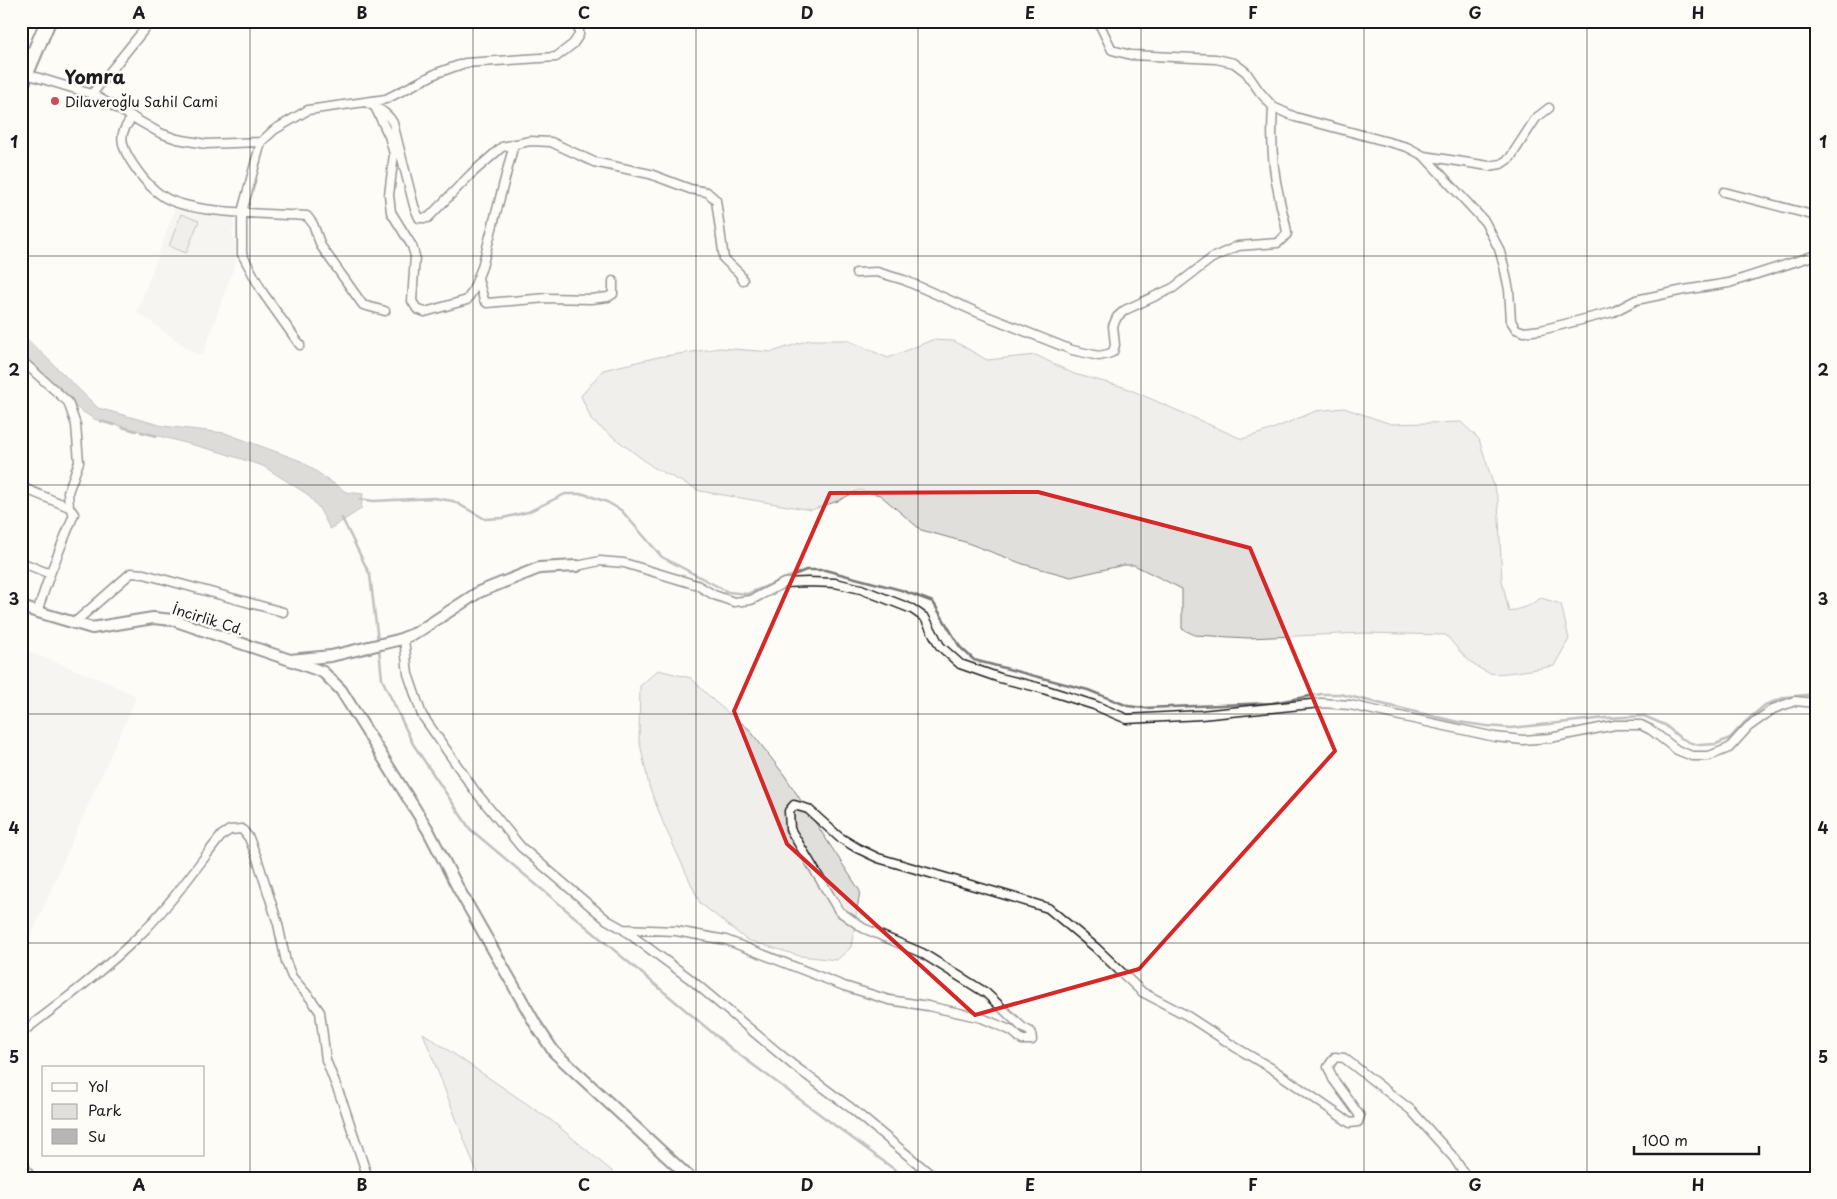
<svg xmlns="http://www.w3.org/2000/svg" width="1837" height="1199" font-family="'Playpen Sans',sans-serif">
	<rect width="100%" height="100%" fill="#fdfcf7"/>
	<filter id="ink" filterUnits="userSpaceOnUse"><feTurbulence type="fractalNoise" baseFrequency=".02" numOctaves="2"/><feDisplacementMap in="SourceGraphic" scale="10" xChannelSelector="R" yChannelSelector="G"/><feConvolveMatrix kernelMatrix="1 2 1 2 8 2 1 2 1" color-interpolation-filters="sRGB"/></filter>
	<g filter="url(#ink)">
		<path fill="#eeede9" d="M 176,206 L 188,211 L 234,214 L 234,231 L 232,231 L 232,235 L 234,236 L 235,255 L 237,258 L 203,354 L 199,355 L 192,351 L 137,312 Z
			M 21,649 L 97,678 L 134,695 L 135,700 L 72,841 L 21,960 Z"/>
		<path fill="#e0dfdb" stroke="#7e7e7c" d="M 181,214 L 199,221 L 186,253 L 169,246 Z
			M 809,340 L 847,340 L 888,358 L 932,340 L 954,341 L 987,360 L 1036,355 L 1074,374 L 1124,387 L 1242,439 L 1270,430 L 1316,411 L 1344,408 L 1391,424 L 1461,422 L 1479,439 L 1498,499 L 1502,580 L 1509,612 L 1528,606 L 1541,598 L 1561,604 L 1569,639 L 1554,666 C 1541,668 1499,676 1489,673 C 1470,666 1458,649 1446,635 L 1364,633 L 1248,638 L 1195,635 L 1182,629 L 1182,589 L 1134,565 L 1124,565 L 1071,577 L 1023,564 L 965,542 L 921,530 L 880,495 L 859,490 L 838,501 L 811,510 L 700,491 L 653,467 L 592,421 L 581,396 L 603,370 L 658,357 L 720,348 L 772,352 Z
			M 658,670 L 691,678 L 715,702 L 749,729 L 785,776 L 860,891 L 851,947 L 837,960 L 800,956 L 747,940 L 700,903 L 664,825 L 649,786 L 639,739 L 640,686 Z
			M 423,1033 L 552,1121 L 620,1178 L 479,1178 Z"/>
		<path fill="#b7b6b2" stroke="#797876" d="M 21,333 L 98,408 L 163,426 L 225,433 L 301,461 L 346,492 L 363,494 L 361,509 L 330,529 L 319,508 L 307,494 L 263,466 L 220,452 L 94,419 L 68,402 L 21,359 Z"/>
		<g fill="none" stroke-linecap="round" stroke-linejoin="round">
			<path stroke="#797876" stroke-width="2.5" d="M 100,421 L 114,425
				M 122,427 L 136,431
				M 141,432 L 157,436
				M 359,499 L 374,501 L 434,498 L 453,501 L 485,519 L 503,518 L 528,512 L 565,494 L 584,494 L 607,502 L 621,510 L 662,557 L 728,592 L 747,594 L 806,570 L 825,570 L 901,590 L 933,602 L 960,647 L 974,660 L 1088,690 L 1128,706 L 1144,708 L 1272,703 L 1321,694 L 1340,694 L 1458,722 L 1487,726 L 1511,728 L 1606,718 L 1644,716 L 1665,725 L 1679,737 L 1691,743 L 1700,745 L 1716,744 L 1730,738 L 1744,723 L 1765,705 L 1786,697 L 1816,694
				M 342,518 L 370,575 L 378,641
				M 379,649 L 382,679 L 413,744 L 470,829 L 733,1050 L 906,1178"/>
			<defs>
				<path id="minor" d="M 1098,21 L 1112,50 L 1131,55 L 1216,59 L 1234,63 L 1246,72 L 1259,91 L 1273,107 L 1295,117 L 1407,147 L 1424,156 L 1485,222 L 1499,249 L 1504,266 L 1509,290 L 1511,321 L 1516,329 L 1524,332 L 1541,330 L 1613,312 L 1636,300 L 1684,290 L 1729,283 L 1816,255
					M 26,74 L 92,94 L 160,133 L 177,139 L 206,144 L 261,142 L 242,212 L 242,254 L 263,293 L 300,345
					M 92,94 L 151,21
					M 366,102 C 376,108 388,112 393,123 L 414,206 L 419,218 L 428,218 L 471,174 L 502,147 L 530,141 L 551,142 L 594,162 L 650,174 L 690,189 L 707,192 L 716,200 L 724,259 L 739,273 L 743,280
					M 376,109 L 389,136 L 394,154 L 389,195 L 391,212 L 412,246 L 415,256 L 412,301 L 417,309 L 425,312 L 467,300 L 473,290 L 482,267 L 514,144
					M 133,117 C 120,131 119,141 129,158 C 138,173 148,187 164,197 C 194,215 270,213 307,216 L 313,224 L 321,246 L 363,305 L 385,311
					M 261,142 L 274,130 L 308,110 L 386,99 L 437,73 L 465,63 L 556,57 L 573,44 L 579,35 L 579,21
					M 1424,156 L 1489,166 L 1501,164 L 1510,158 L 1536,118 L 1549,108
					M 1724,192 L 1816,216
					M 856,273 L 877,272 L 904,280 L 974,311 L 1072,350 L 1099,356 L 1108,354 L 1113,352 L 1115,345 L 1113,326 L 1117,317 L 1125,310 L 1173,288 L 1212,258 L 1238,246 L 1278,243 L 1287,234 C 1286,221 1281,210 1279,196 C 1272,167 1271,137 1273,107
					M 478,279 L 484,300 L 487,303 L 547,298 L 591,299 L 608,297 L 613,294 L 613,281
					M 21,360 L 68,402 L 76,425 L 79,462 L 68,492 L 69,507
					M 21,487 L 69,507 L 74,514 L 50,574 L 37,612
					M 21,562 L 50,574
					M 577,566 L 600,561 L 624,563 L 697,585 L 714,595 L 734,602 L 751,600 L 784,583 L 808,582 L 835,583 L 861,589 L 912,609 L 925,618 L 940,646 L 960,664 L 1000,678 L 1037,687 L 1094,705 L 1127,719 L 1201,715 L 1321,703 L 1350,705 L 1495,737 L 1523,740 L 1550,738 L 1615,725 L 1641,725 L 1651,730 L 1677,750 L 1692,756 L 1709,756 L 1729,748 L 1748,727 L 1773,709 L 1795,701 L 1816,703
					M 73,624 L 131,573 L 144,574 L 283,612
					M 404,638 L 408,674 L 422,715 L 475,791 L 521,847 L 607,920 L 623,929 L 676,931 L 726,940 L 844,986 L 889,1000 L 928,1006 L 982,1018 L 1012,1031 L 1022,1040 L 1032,1040 L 1031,1032 L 1022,1027 L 986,993 L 922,953 L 863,928 L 839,911 L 790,829 L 789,811 L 794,805 L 808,809 L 839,837 L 857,848 L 878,858 L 1009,896 L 1048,908 L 1095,947 L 1142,992 L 1186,1015 L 1235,1047 L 1271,1068 L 1350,1123 L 1358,1122 L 1360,1116 L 1333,1079 L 1328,1067 L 1335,1057 L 1344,1058 L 1411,1110 L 1454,1158 L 1467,1178
					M 624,930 L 689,978 L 793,1065 L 851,1108 L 935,1178
					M 21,1033 C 62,1002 103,971 139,936 C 170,905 195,869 222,835 L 230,830 L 242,829 L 249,838 L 257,858 L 278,924 L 286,962 L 292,977 L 311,999 L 320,1012 L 326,1060 L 344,1106 L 368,1178
					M 22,1162 L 31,1178"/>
				<path id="tertiary" d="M 21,607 L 92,628 L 153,618 L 173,620 L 290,660 L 331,656 L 398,640 L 416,633 L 479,592 L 539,568 L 577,566
					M 290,660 L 323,672 L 341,690 L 428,830 L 458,888 L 536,1025 L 554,1052 L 690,1178
					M 21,1161 L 21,1173"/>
				<path id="trunk" d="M 21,44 L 31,21
					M 21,85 L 48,21"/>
			</defs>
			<use href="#minor" stroke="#1c1c1c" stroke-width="11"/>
			<use href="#tertiary" stroke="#1c1c1c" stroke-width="14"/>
			<use href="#trunk" stroke="#1c1c1c" stroke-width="18"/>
			<use href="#minor" stroke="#fdfcf7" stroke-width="8"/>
			<use href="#tertiary" stroke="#fdfcf7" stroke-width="10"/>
			<use href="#trunk" stroke="#fdfcf7" stroke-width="14"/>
		</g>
	</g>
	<path d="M0 0H1837V1199H0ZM 1038,492 L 1250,548 L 1335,751 L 1139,969 L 975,1015 L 787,844 L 734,711 L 830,493 Z" fill="#fdfcf7" fill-opacity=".55" fill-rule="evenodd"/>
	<path fill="none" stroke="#d62828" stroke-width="4" stroke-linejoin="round" d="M 1038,492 L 1250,548 L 1335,751 L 1139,969 L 975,1015 L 787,844 L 734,711 L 830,493 Z"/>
	<path fill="none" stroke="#1c1c1c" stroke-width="1" stroke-opacity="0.55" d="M 250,21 L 250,1178M 473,21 L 473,1178M 696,21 L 696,1178M 918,21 L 918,1178M 1141,21 L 1141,1178M 1364,21 L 1364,1178M 1587,21 L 1587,1178M 21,256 L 1816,256M 21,485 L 1816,485M 21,714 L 1816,714M 21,943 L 1816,943"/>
	<circle fill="#d1495b" stroke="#fdfcf7" stroke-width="2" cx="55" cy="101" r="5"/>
	<g text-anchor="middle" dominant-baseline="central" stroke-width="5" stroke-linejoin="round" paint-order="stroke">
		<g font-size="14" fill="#1c1c1c" stroke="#fdfcf7" text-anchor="start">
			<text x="65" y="101">Dilaveroğlu Sahil Cami</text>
		</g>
		<g font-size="14" fill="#1c1c1c" stroke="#fdfcf7">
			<text transform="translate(208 619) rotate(17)">İncirlik Cd.</text>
		</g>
		<g font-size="19" font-weight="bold" fill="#1c1c1c" stroke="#fdfcf7">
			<text x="95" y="76">Yomra</text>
		</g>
	</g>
	<rect width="1837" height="1199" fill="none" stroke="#fdfcf7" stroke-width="55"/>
	<rect x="42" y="1066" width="162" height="90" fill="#fdfcf7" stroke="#a3a29f"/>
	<rect x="52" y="1083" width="25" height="8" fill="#fdfcf7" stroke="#a3a29f"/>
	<text x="88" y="1092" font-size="15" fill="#1c1c1c">Yol</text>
	<rect x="52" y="1104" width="25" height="15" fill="#e0dfdb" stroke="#a3a29f"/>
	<text x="88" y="1116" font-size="15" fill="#1c1c1c">Park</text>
	<rect x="52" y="1129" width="25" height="15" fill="#b7b6b2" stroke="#a3a29f"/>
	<text x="88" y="1142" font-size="15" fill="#1c1c1c">Su</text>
	<path d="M1634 1146v8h125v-8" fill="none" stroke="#1c1c1c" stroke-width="2.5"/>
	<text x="1642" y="1146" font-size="15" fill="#1c1c1c" stroke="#fdfcf7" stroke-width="4" paint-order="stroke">100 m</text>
	<rect x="28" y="28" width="1782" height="1144" fill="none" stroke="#1c1c1c" stroke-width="2"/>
	<g font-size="16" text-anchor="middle" font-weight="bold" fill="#1c1c1c">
		<text x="139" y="19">A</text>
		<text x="362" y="19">B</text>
		<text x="584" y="19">C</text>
		<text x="807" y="19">D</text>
		<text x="1030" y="19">E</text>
		<text x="1253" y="19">F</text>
		<text x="1475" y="19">G</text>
		<text x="1698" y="19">H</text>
		<text x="14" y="148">1</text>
		<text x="1823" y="148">1</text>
		<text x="14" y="376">2</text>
		<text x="1823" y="376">2</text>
		<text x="14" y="605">3</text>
		<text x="1823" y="605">3</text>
		<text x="14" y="834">4</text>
		<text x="1823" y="834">4</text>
		<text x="14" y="1063">5</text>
		<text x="1823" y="1063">5</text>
		<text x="139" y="1191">A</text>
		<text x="362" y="1191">B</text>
		<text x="584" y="1191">C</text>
		<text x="807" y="1191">D</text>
		<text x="1030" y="1191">E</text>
		<text x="1253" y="1191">F</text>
		<text x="1475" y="1191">G</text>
		<text x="1698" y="1191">H</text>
	</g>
</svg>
